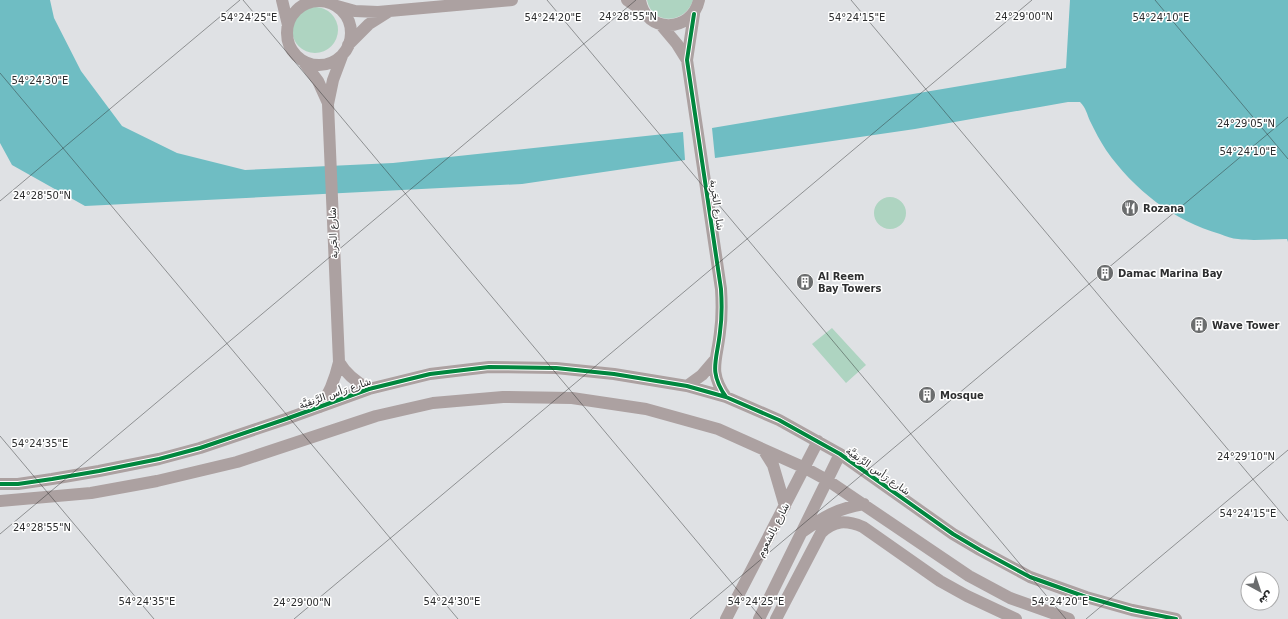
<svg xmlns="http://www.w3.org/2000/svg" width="1288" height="619" font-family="'DejaVu Sans','Noto Naskh Arabic',sans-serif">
	<rect width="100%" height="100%" fill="#dfe1e4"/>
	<path fill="#aed4c1" d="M 647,0 L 693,0 C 686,24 652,26 647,0 Z
		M292 30a23 23 0 1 1 46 0a23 23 0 1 1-46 0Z
		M874 213a16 16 0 1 1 32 0a16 16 0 1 1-32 0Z
		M 832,328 L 866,365 L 846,383 L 812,344 Z"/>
	<path fill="#6fbdc3" d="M 0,0 L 50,0 L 54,18 L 81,71 L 122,126 L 177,153 L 245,170 L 393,163 L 683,132 L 685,160 L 522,184 L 85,206 L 12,165 L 0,143 Z
		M 1070,0 L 1288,0 L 1288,242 L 1287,239 C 1271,239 1253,241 1238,239 C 1232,239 1226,236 1220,234 C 1174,221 1134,190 1106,150 C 1100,141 1095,131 1090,121 C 1087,114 1086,108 1080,102 L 1068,102 L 915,129 L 715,158 L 712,128 L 1066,68 Z"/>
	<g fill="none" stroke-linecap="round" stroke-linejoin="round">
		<path stroke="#aca1a1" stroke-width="12" d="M 282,0 L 288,25
			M 627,0 L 643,11
			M 640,0 C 645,34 692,33 699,0
			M287 33a32 32 0 1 1 64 0a32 32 0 1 1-64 0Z
			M 337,6 L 355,11 L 378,12 L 512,0
			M 694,14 L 687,60 L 721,289 C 722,304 722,318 720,332 C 717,361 708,371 726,397
			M 661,25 L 677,44 L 687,60
			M 348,45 L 369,24 L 388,12
			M 303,61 L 318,81 L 328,103
			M 339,362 C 346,374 356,382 369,389
			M 687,386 L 702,375 L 714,361
			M 320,407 C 330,393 335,379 339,362 L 328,104 L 333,80 L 342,56
			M 763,449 L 773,465 L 785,506
			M 0,484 L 18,484 L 52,479 L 99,471 L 159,459 L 200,448 L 286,419 L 369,389 L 430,374 L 489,367 L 556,368 L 614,374 L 687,386 L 726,397 L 779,420 L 840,454 L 953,534 L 980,550 L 1030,577 L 1086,597 L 1132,610 L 1176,619
			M 0,501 L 91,493 L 157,481 L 237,462 L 376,416 L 433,403 L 503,397 L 572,398 L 646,409 L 718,429 L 805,468 L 827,480 L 969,576 L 1010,598 L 1069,619
			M 802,532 C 825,516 836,509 864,504
			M 726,619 L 818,441
			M 759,619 L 840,454
			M 776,619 L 821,533 C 834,520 846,520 863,527 L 940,581 L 967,596 L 1016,619"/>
		<defs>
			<path id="cycleway" d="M 694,14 L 687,60 L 721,289 C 722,304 722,318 720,332 C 717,361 708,371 726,397
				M 0,484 L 18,484 L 52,479 L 99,471 L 159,459 L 200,448 L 286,419 L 369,389 L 430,374 L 489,367 L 556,368 L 614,374 L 687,386 L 726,397 L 779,420 L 840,454 L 953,534 L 980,550 L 1030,577 L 1086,597 L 1132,610 L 1176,619"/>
		</defs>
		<use href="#cycleway" stroke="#fff" stroke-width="6"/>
		<use href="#cycleway" stroke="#00873e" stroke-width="4"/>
	</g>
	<path fill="none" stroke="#2d2e2f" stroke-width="1" stroke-opacity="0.45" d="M 243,0 L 762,619M 547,0 L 1066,619M 851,0 L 1288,521M 1155,0 L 1288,159M 0,73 L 458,619M 0,201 L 240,0M 0,436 L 154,619M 0,534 L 636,0M 294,619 L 1032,0M 690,619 L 1288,117M 1086,619 L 1288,450"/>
	<defs>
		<symbol id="restaurant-disc" viewBox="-11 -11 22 22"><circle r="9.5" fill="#6b6d6e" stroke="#fff"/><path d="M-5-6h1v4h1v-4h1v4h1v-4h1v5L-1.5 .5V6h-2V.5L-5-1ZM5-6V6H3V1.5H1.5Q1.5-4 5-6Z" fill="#fff"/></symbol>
		<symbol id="building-disc" viewBox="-11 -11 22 22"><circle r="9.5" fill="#6b6d6e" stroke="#fff"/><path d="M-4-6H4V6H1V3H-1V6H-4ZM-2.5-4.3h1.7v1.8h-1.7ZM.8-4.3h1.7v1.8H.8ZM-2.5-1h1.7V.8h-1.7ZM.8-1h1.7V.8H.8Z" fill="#fff"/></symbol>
	</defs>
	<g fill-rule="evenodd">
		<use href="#restaurant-disc" x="1120" y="198" width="20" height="20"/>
		<use href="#building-disc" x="1095" y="263" width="20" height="20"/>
		<use href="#building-disc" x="795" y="272" width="20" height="20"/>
		<use href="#building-disc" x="1189" y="315" width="20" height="20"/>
		<use href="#building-disc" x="917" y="385" width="20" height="20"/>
	</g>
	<g text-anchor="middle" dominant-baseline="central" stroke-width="3" stroke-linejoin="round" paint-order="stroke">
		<g font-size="10" fill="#2d2e2f" stroke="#fff">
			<text transform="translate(717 205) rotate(82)">شارع الجَرية</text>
			<text transform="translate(333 233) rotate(-92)">شارع الجَرية</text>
			<text transform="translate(335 393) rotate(-19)">شارع رَأس الرَّنقِيَّة</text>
			<text transform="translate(878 471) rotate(35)">شارع رَأس الرَّنقِيَّة</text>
			<text transform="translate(773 530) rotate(-63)">شارع بالشعوم</text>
		</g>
		<g font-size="10" font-weight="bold" fill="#2d2e2f" stroke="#fff" text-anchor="start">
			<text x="1143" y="208">Rozana</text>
			<text x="1118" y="273">Damac Marina Bay</text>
			<text x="818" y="276">Al Reem<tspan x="818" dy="12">Bay Towers</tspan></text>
			<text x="1212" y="325">Wave Tower</text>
			<text x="940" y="395">Mosque</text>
		</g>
	</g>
	<g font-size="10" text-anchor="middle" fill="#2d2e2f" stroke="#fff" stroke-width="3" stroke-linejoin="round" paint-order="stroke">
		<text x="628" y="20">24°28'55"N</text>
		<text x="1024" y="20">24°29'00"N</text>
		<text x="249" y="21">54°24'25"E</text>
		<text x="553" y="21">54°24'20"E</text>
		<text x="857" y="21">54°24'15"E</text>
		<text x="1161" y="21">54°24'10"E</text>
		<text x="40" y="84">54°24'30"E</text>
		<text x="1246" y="127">24°29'05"N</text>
		<text x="1248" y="155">54°24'10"E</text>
		<text x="42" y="199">24°28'50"N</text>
		<text x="40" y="447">54°24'35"E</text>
		<text x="1246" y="460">24°29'10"N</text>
		<text x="1248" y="517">54°24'15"E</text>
		<text x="42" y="531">24°28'55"N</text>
		<text x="147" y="605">54°24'35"E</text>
		<text x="452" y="605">54°24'30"E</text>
		<text x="756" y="605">54°24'25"E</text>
		<text x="1060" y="605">54°24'20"E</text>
		<text x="302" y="606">24°29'00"N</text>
	</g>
	<g transform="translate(1260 591) rotate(140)"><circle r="19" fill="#ffffff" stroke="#ababac"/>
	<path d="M0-3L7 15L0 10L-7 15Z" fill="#6b6d6e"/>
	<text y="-6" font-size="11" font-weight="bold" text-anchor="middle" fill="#2d2e2f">ش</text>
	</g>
</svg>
